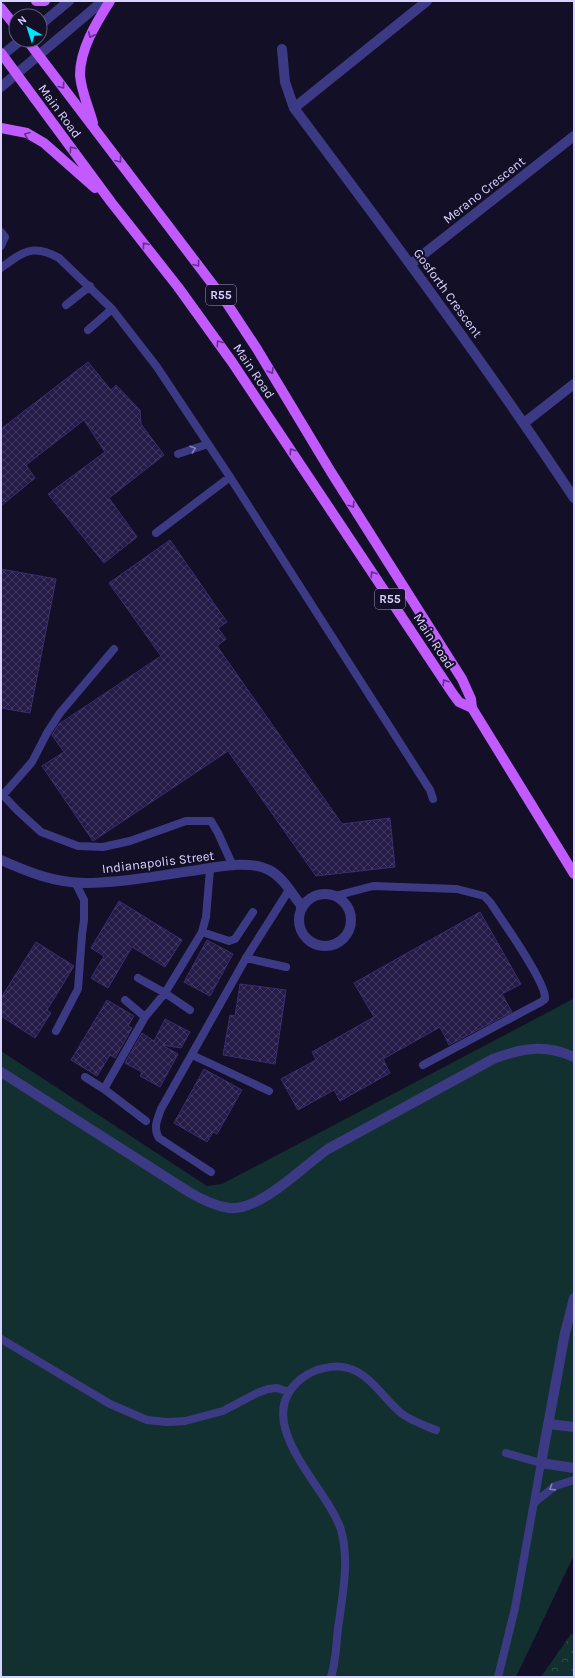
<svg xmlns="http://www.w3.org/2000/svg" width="575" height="1678" font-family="Karla,sans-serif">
	<defs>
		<pattern id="forest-crowns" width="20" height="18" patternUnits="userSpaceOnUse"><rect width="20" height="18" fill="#12302f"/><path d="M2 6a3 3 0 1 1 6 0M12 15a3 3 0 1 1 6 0" fill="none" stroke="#344d4e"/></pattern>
		<pattern id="building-cross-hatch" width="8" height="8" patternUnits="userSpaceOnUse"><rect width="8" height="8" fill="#241b47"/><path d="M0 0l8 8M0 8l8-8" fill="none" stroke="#433b63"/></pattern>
	</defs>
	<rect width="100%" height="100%" fill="#130f26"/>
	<path fill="url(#forest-crowns)" d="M 571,1634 L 574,1636 L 574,1677 L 541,1677 Z"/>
	<path fill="#12302f" d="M 573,999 L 574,1555 L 516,1677 L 1,1677 L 1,1051 L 207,1186 L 222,1184 Z"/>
	<path fill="url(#building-cross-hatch)" stroke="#3b2d73" d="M 88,362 L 111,390 L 116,385 L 140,410 L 141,424 L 164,455 L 109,498 L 137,537 L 104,563 L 48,494 L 105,452 L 84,420 L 26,465 L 35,478 L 1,506 L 1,429 Z
		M 170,540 L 227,622 L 218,628 L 226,639 L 217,646 L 342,824 L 390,818 L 395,867 L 316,876 L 228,751 L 93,841 L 42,766 L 64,752 L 52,735 L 59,724 L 161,656 L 109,583 Z
		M 1,569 L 56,579 L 30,713 L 1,708 Z
		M 119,901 L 182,940 L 165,967 L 132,947 L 108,988 L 91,978 L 104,956 L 91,948 Z
		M 480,912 L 521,984 L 502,994 L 512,1012 L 449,1045 L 440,1027 L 383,1059 L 390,1073 L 340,1101 L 334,1090 L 298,1110 L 281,1079 L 316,1060 L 312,1052 L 374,1017 L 354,983 Z
		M 207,940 L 233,954 L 210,996 L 184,982 Z
		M 36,942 L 74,966 L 47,1010 L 51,1013 L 35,1038 L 1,1016 L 1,998 Z
		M 240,984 L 286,990 L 275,1064 L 223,1055 L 230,1015 L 235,1016 Z
		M 107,1000 L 134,1016 L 128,1026 L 132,1028 L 115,1058 L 110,1055 L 97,1076 L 71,1060 Z
		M 165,1019 L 190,1032 L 181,1048 L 162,1045 L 178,1054 L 160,1087 L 140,1076 L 142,1072 L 125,1063 L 142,1033 L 154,1041 Z
		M 204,1069 L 242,1090 L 217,1134 L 213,1132 L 207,1142 L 174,1123 Z"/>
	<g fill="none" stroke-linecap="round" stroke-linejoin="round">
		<path stroke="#3d3a85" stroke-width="8" d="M 1,232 L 5,237 L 1,246
			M 1,268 C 22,252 33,243 59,258 L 112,309 L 157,367 L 230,477 L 430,790 L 433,799
			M 66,305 L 90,286
			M 88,330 L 112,309
			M 178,454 L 208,444
			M 156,533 L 230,477
			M 1,793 L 17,810 L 41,832 L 78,846 L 103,847 L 130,841 L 186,821 L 211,821 L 218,833 L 233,866
			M 3,795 L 32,762 L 47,733 L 60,713 L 114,649
			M 335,896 L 373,886 L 457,889 L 484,896 L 490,902 C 501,919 547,983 545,999 L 541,1002 L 423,1065
			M 202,932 L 229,941 L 235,939 L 253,912
			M 246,958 L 286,967
			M 138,978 L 165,993 L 190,1010
			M 125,1000 L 145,1017
			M 56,1031 L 78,989 L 82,935 L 84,920 L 84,900 L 75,882
			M 192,1055 L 269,1091
			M 85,1077 L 104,1089
			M 146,1121 L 104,1089 L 145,1017 L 165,993 L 202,932 L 206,917 L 210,869
			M 211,1172 L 159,1138 C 153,1128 157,1120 161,1109 L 246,958 L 289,890
			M 1,1339 L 110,1404 L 147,1420 L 167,1422 L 185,1421 L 223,1411 L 257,1393 L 268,1389 L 277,1388 L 289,1392
			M 534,1503 L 555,1486 L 574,1480
			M 331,1677 C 336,1662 336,1645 338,1629 C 342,1597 350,1562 341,1530 C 328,1487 247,1421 302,1378 C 314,1369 333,1364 348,1368 C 370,1374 384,1399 401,1413 C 411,1421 424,1425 436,1430
			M 498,1677 L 515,1608 L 541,1463 L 506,1453"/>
		<path stroke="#3d3a85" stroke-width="10" d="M 40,25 L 69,1
			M 282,49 L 285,82 L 294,108 C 390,236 486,365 574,498
			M 1,56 L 21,40
			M 1,87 L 103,1
			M 294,108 L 427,1
			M 411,264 L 574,136
			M 524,423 L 574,384
			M 1,860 C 28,872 55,883 85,883 C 120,883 156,876 191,871 C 213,868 248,859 269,870 C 283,877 291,893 301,905 L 301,910
			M299 920a26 26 0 1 1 52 0a26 26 0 1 1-52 0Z
			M 1,1072 L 189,1192 C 201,1199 214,1206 229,1208 C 261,1211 302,1167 328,1149 L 493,1059 C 522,1048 545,1044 574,1057
			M 574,1298 L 565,1333 L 541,1463 L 574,1468
			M 549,1424 L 574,1427"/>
		<path stroke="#c25bff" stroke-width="10" d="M 36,1 L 45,1
			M 1,8 L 16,27
			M 27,40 L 226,302 L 257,349 L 331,472 L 462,679 L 471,699 L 472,708 L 574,874
			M 1,53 L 111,202 L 178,287 L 232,362 L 453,694 L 459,702 L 472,708
			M 93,123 C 89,108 81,91 80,75 C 80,49 96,23 110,1
			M 1,128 L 27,133 L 44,143 L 95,188"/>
	</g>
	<defs><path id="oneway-chevron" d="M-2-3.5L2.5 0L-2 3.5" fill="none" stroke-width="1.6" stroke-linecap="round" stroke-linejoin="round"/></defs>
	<g stroke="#623188">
		<use href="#oneway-chevron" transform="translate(91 35) rotate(115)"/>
		<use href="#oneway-chevron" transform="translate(62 86) rotate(53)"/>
		<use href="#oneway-chevron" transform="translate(27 135) rotate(-159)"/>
		<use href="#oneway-chevron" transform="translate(72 149) rotate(-126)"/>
		<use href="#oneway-chevron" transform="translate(119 160) rotate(53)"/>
		<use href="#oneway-chevron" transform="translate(145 245) rotate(-128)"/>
		<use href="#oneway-chevron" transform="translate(197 264) rotate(53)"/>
		<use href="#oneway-chevron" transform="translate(219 343) rotate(-126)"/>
		<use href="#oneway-chevron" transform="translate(271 371) rotate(59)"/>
		<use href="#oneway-chevron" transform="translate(292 451) rotate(-124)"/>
		<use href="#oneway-chevron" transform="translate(352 505) rotate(57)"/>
		<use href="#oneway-chevron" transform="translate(373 574) rotate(-124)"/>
		<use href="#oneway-chevron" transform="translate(445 682) rotate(-123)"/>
	</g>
	<g stroke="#837fbc">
		<use href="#oneway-chevron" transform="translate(193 449) rotate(-19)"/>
		<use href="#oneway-chevron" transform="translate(552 1488) rotate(148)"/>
	</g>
	<g text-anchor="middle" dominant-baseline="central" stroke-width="4" stroke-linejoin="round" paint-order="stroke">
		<g fill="#130f26" stroke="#9e99be" stroke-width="1">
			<rect x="206" y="285" width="30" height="20" rx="3"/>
			<rect x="375" y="589" width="30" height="20" rx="3"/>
		</g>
		<g font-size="12" font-weight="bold" fill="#d9d4ff">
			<text x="221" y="295">R55</text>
			<text x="390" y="599">R55</text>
		</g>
		<g font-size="13" fill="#d9d4ff" stroke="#130f26">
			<text transform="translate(60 111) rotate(54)">Main Road</text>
			<text transform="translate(484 190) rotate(-38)">Merano Crescent</text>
			<text transform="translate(448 293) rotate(54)">Gosforth Crescent</text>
			<text transform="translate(254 371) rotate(56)">Main Road</text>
			<text transform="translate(434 641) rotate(57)">Main Road</text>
			<text transform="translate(158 862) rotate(-7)">Indianapolis Street</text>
		</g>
	</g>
	<rect width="575" height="1678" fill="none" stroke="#d9d4ff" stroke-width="4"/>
	<g transform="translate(28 28) rotate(321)"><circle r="19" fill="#130f26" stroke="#625e7d"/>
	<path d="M0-3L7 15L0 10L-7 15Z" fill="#00e5ff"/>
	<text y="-6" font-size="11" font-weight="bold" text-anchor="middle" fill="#d9d4ff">N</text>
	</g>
</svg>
